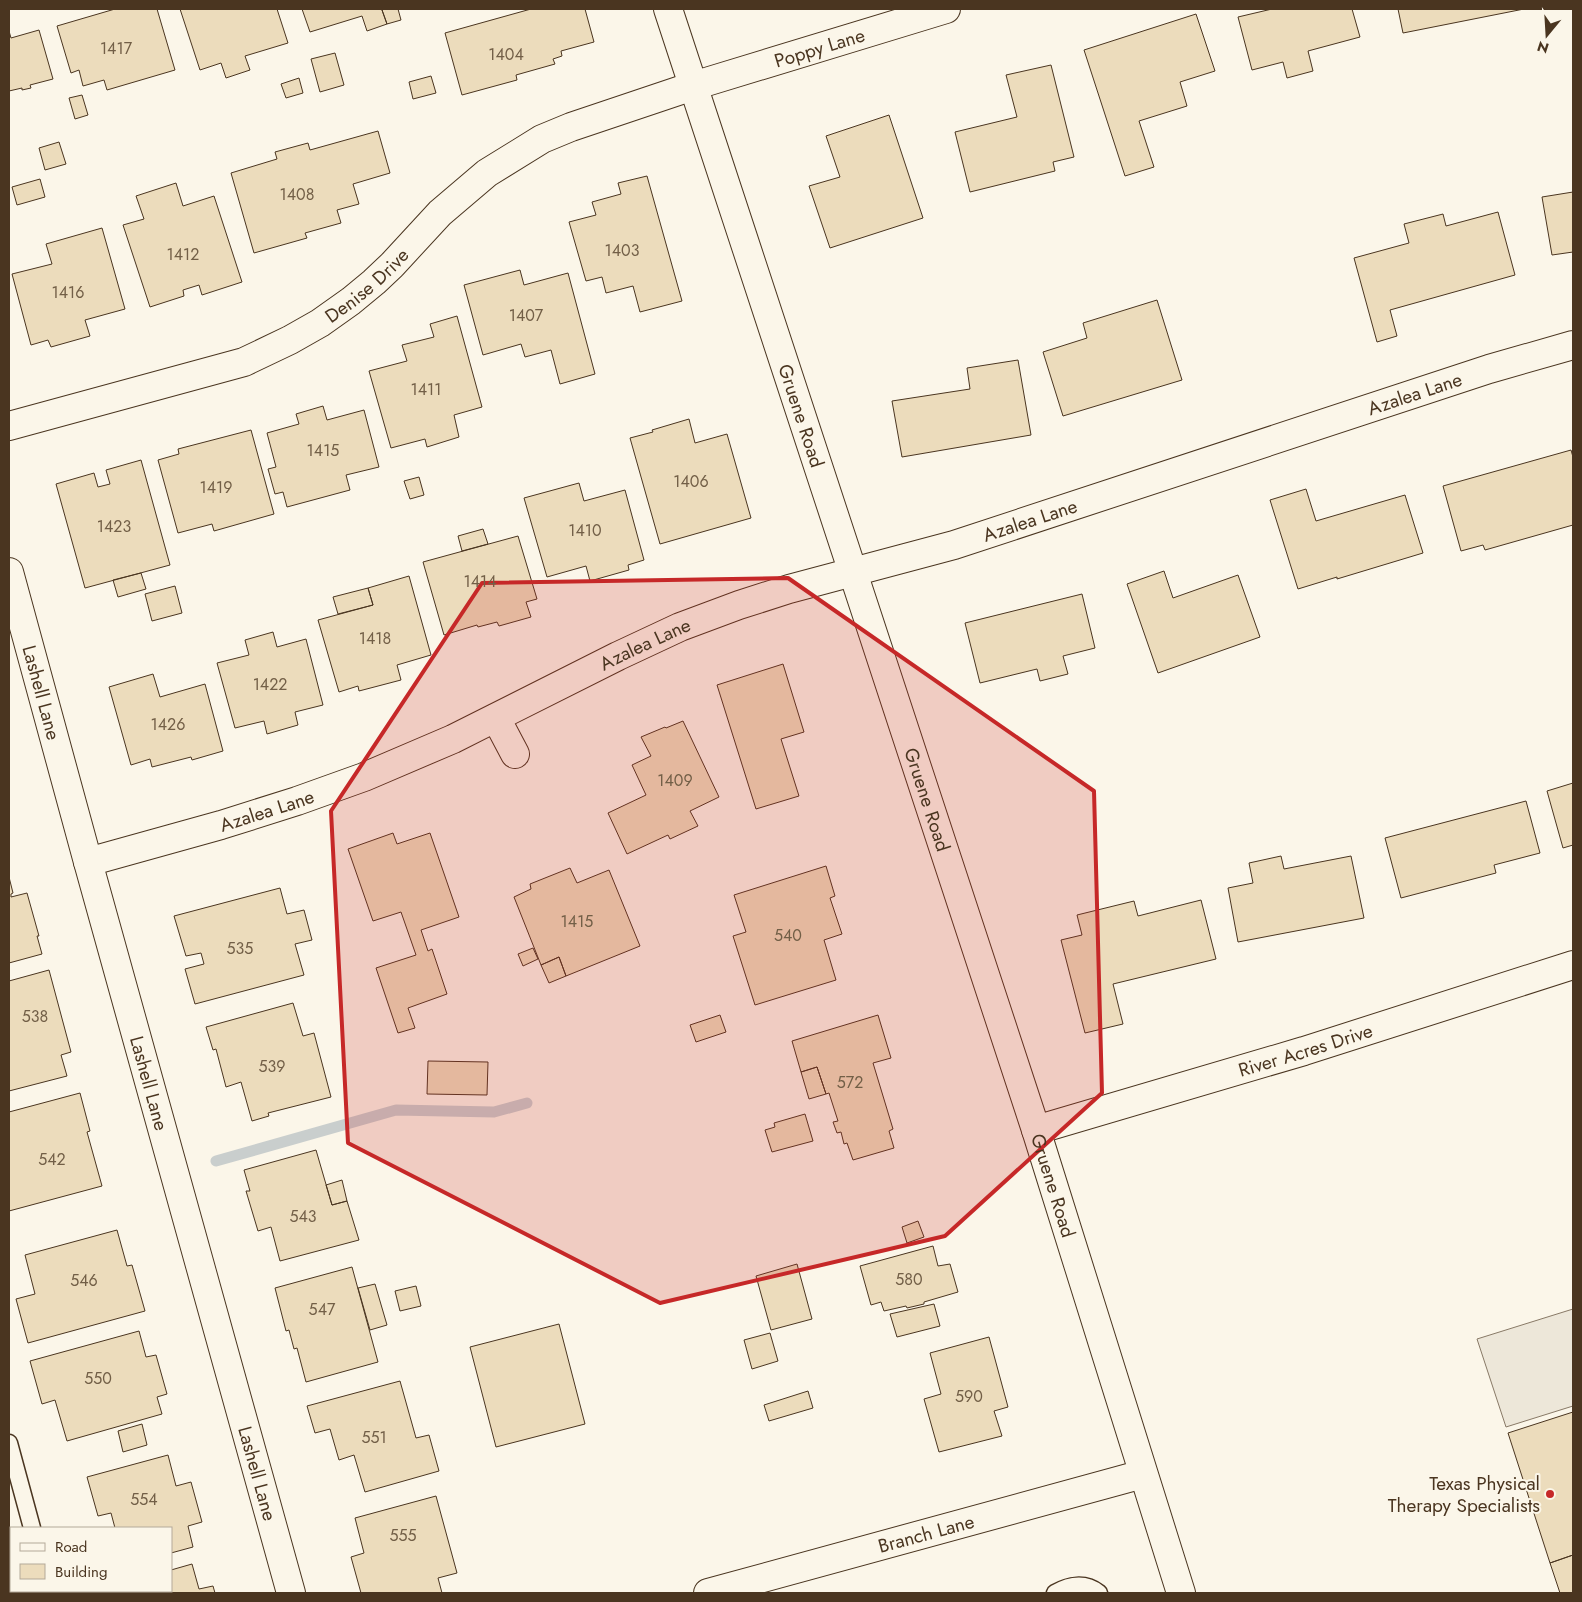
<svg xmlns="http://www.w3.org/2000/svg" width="1582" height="1602" font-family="Jost,sans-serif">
	<rect width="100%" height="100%" fill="#fbf6e9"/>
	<path fill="#ede7d9" stroke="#887966" d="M 1573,1309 L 1573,1406 L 1506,1427 L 1477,1339 Z"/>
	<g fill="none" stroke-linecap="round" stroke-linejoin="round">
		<path stroke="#c9cecd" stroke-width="11" d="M 216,1161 L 396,1110 L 494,1112 L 527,1103"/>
	</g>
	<path fill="#ecdcbc" stroke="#4a3520" d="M 115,9 L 157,9 L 175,70 L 107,90 L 104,80 L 83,86 L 79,70 L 71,73 L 57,26 Z
		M 180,9 L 277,9 L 288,43 L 245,56 L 250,70 L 226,78 L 221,63 L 200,70 Z
		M 302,9 L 385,9 L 382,10 L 387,24 L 367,31 L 362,16 L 310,32 Z
		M 385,9 L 398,9 L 401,20 L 387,24 L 382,10 Z
		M 531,9 L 585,9 L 594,42 L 561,51 L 562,56 L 553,59 L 555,64 L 516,75 L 517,80 L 462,95 L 445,33 Z
		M 1272,9 L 1352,9 L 1360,37 L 1308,51 L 1313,71 L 1287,78 L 1283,62 L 1252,70 L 1238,17 Z
		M 1398,9 L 1524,9 L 1403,33 Z
		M 1196,14 L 1215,71 L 1180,82 L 1187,106 L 1139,121 L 1154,167 L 1125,176 L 1084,50 Z
		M 39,30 L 53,79 L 30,85 L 31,88 L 22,90 L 22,88 L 9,91 L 9,31 L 11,38 Z
		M 335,53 L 344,85 L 320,92 L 311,59 Z
		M 1051,65 L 1074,157 L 1053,162 L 1055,171 L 970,192 L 955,132 L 1017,117 L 1006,75 Z
		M 431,76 L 436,93 L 413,99 L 409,82 Z
		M 299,78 L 303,93 L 286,98 L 281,84 Z
		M 82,95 L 88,115 L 75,119 L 69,98 Z
		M 889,115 L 923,218 L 830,248 L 809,186 L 840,177 L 826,136 Z
		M 378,131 L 390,173 L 353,184 L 359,204 L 337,210 L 341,223 L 305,233 L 307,238 L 254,253 L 231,173 L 277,159 L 275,152 L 308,143 L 310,150 Z
		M 59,142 L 66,164 L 45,170 L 39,148 Z
		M 647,176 L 682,301 L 640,312 L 633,286 L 606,293 L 602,277 L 586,281 L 569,222 L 596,215 L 592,202 L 621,194 L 618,183 Z
		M 40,179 L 45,197 L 17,205 L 12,187 Z
		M 176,183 L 183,206 L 214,196 L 242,282 L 202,295 L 199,285 L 183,290 L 184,296 L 150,307 L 123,225 L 144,219 L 136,196 Z
		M 1573,192 L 1573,252 L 1552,255 L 1542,197 Z
		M 1498,212 L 1515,275 L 1390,310 L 1397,336 L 1377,342 L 1354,258 L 1409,243 L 1404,224 L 1443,214 L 1446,226 Z
		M 102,228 L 125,309 L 85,320 L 90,336 L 51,347 L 48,340 L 31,345 L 12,274 L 52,264 L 46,244 Z
		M 520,270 L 524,285 L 568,273 L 595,374 L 560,384 L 551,350 L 525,357 L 521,344 L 483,355 L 464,285 Z
		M 1157,300 L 1182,380 L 1063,416 L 1043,352 L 1087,338 L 1083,323 Z
		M 457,316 L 482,407 L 454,415 L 459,437 L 427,447 L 425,439 L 391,448 L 369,371 L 407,361 L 402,345 L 434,337 L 430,324 Z
		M 1018,360 L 1031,435 L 902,457 L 892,401 L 970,389 L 967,368 Z
		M 323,406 L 327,420 L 364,410 L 379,467 L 346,475 L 350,490 L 287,507 L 283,492 L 275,494 L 268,469 L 276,467 L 267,433 L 299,424 L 296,414 Z
		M 689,419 L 695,443 L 727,434 L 751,518 L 660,544 L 630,438 L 653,432 L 652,430 Z
		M 251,430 L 274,514 L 214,531 L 212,524 L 178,533 L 158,460 L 179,454 L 178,449 Z
		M 1571,450 L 1573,457 L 1573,525 L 1485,550 L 1483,545 L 1461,551 L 1443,486 Z
		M 141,460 L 170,565 L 85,588 L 56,484 L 94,473 L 98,487 L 110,484 L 106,470 Z
		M 419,477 L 424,495 L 410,499 L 404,481 Z
		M 579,483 L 584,501 L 625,490 L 644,560 L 628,565 L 629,570 L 590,581 L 586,566 L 547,577 L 524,498 Z
		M 1306,489 L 1316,521 L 1405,495 L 1423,553 L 1337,579 L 1337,577 L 1298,589 L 1270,500 Z
		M 483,529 L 488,544 L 462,551 L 458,536 Z
		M 518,536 L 537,599 L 526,602 L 531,617 L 499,626 L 497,622 L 478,627 L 477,625 L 444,635 L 423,562 Z
		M 1164,571 L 1173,598 L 1238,575 L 1260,637 L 1158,673 L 1127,584 Z
		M 141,573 L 146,589 L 118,597 L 113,580 Z
		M 409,576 L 431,655 L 397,665 L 401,680 L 359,691 L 358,686 L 339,692 L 318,620 L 373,605 L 368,588 Z
		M 175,586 L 182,613 L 152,621 L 145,594 Z
		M 368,588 L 373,605 L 338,614 L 333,597 Z
		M 1082,594 L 1095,648 L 1063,656 L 1068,674 L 1040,681 L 1037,669 L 980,683 L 965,623 Z
		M 273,632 L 277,647 L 306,639 L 323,705 L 295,712 L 298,725 L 267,734 L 264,721 L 235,728 L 217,663 L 249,655 L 245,640 Z
		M 783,664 L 804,732 L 781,739 L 799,796 L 756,809 L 717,685 Z
		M 153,674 L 160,697 L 205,684 L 223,751 L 192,760 L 191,757 L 152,767 L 150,759 L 131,765 L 109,687 Z
		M 683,721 L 719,797 L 690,811 L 698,826 L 670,839 L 668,835 L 627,854 L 608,813 L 646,795 L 632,765 L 651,756 L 641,737 L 665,727 L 666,728 Z
		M 1573,783 L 1573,845 L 1563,848 L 1547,791 Z
		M 1526,801 L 1540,853 L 1494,865 L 1496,873 L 1401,898 L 1385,838 Z
		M 393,833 L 397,844 L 430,833 L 459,917 L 421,930 L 428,951 L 432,949 L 447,994 L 408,1008 L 415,1028 L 398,1033 L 376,968 L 416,955 L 401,912 L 373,921 L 348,849 Z
		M 1281,856 L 1284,869 L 1351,856 L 1364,918 L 1238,942 L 1228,888 L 1253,883 L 1249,863 Z
		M 826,866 L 835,896 L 830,898 L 842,934 L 824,940 L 836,980 L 755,1005 L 733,936 L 746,932 L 734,895 Z
		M 570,868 L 577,883 L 609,870 L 640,946 L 566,976 L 559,957 L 541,965 L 514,897 L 531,889 L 530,884 Z
		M 9,877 L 13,893 L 11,894 L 11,897 L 27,893 L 39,936 L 37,936 L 42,954 L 9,963 Z
		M 280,888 L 287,914 L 304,910 L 312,940 L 295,944 L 304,975 L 195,1004 L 185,969 L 204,964 L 201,953 L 186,956 L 174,916 Z
		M 1201,900 L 1216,959 L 1113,984 L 1123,1024 L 1085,1033 L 1061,940 L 1082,935 L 1077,915 L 1134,901 L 1138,916 Z
		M 533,948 L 538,959 L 523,966 L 518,954 Z
		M 559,957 L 566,976 L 549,983 L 541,965 Z
		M 49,970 L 71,1052 L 61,1055 L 67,1076 L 9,1091 L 9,981 Z
		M 293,1003 L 303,1036 L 314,1033 L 331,1097 L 268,1113 L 269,1116 L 252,1121 L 241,1082 L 226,1087 L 216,1049 L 213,1050 L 206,1027 Z
		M 720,1015 L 726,1032 L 696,1042 L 690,1025 Z
		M 878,1015 L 891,1058 L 873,1063 L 893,1129 L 889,1131 L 894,1148 L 853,1160 L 847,1143 L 844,1144 L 841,1132 L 837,1133 L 833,1122 L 838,1121 L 829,1093 L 826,1094 L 817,1067 L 801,1072 L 792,1041 Z
		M 428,1061 L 488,1062 L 487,1095 L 427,1094 Z
		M 817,1067 L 826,1094 L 809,1099 L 801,1072 Z
		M 80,1093 L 90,1131 L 87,1132 L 102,1186 L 9,1211 L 9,1112 Z
		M 805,1114 L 813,1141 L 772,1152 L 765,1130 L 775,1127 L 774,1123 Z
		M 316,1150 L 332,1205 L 347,1201 L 359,1240 L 280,1261 L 271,1227 L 258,1231 L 246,1191 L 250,1191 L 244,1170 Z
		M 342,1180 L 347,1201 L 332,1205 L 326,1185 Z
		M 918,1221 L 924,1237 L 907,1243 L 902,1227 Z
		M 117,1230 L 127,1266 L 132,1265 L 145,1311 L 28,1343 L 16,1299 L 35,1294 L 25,1255 Z
		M 933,1246 L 938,1266 L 950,1264 L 958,1292 L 924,1302 L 924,1304 L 907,1308 L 906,1306 L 884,1311 L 881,1302 L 871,1305 L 860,1266 Z
		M 797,1264 L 812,1319 L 771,1330 L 756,1276 Z
		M 352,1267 L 378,1362 L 306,1382 L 297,1348 L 294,1349 L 289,1330 L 286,1331 L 275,1288 Z
		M 375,1284 L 387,1325 L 370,1330 L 358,1288 Z
		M 416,1286 L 421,1306 L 400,1311 L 395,1291 Z
		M 934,1304 L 940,1326 L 897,1337 L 890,1314 Z
		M 559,1324 L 585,1424 L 496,1447 L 470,1347 Z
		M 139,1331 L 146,1357 L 156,1355 L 167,1394 L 157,1397 L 162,1414 L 67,1441 L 55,1400 L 42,1404 L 30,1361 Z
		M 770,1333 L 778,1361 L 752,1369 L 744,1340 Z
		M 989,1337 L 1008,1407 L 994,1411 L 1002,1436 L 939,1452 L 924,1399 L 941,1394 L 930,1353 Z
		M 400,1381 L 416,1438 L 429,1435 L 439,1471 L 365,1492 L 354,1455 L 339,1460 L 330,1429 L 315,1433 L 307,1406 Z
		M 808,1391 L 813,1408 L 769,1421 L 764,1405 Z
		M 1573,1412 L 1573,1555 L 1550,1563 L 1508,1433 Z
		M 142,1424 L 147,1445 L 123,1452 L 118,1431 Z
		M 168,1455 L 176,1486 L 191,1482 L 202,1522 L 188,1526 L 193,1547 L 171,1553 L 171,1528 L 115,1528 L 111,1513 L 98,1516 L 87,1477 Z
		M 436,1496 L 457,1573 L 438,1578 L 442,1593 L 361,1593 L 351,1557 L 364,1553 L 355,1518 Z
		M 1573,1555 L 1573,1593 L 1560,1593 L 1550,1563 Z
		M 192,1564 L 199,1589 L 213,1586 L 215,1593 L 136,1593 L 136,1591 L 171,1591 L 171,1570 Z"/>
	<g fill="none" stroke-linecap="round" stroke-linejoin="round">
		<defs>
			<path id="service" d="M 9,1443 L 32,1528
				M 50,1591 L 50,1593
				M 1055,1593 C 1069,1585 1085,1582 1099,1593"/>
			<g id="minor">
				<path id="s1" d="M 9,426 L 244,362 L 290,340 L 320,323 L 351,301 L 374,282 L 392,265 L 440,213 L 487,173 L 542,139 L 571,127 L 693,86 L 946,9"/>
				<path id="s2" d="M 9,572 L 88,862 L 291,1593"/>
				<path d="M 496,718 L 515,754"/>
				<path id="s3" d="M 88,862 L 221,825 L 297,801 L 364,777 L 453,739 L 618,656 L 680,627 L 739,605 L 789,589 L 954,545 L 1489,369 L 1573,345"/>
				<path id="s4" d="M 1036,1130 L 1304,1051 L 1573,965"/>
				<path id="s5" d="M 708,1593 L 1143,1474"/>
			</g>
			<g id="tertiary">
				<path id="s6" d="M 668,9 L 1036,1130 L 1181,1593"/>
			</g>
		</defs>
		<use href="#service" stroke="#4a3520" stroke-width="19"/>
		<use href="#minor" stroke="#4a3520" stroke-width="30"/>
		<use href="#tertiary" stroke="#4a3520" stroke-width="30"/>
		<use href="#service" stroke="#fbf6e9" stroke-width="16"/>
		<use href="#minor" stroke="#fbf6e9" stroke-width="28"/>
		<use href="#tertiary" stroke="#fbf6e9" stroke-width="28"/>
	</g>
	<path fill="#c62828" fill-opacity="0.2" stroke="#c62828" stroke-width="4" stroke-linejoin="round" d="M 788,578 L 1094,791 L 1102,1093 L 945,1236 L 660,1303 L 348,1143 L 331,811 L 482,583 Z"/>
	<circle fill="#c62828" stroke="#fbf6e9" stroke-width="2" cx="1550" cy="1494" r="5"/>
	<g text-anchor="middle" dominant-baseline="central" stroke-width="4" stroke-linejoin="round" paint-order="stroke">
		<g font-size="16" fill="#725f47">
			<text x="116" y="48">1417</text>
			<text x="506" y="54">1404</text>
			<text x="297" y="194">1408</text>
			<text x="622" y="250">1403</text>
			<text x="183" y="254">1412</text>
			<text x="68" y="292">1416</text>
			<text x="526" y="315">1407</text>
			<text x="426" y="389">1411</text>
			<text x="323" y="450">1415</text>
			<text x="691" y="481">1406</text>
			<text x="216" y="487">1419</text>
			<text x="114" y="526">1423</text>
			<text x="585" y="530">1410</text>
			<text x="480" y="581">1414</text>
			<text x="375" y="638">1418</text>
			<text x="270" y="684">1422</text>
			<text x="168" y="724">1426</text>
			<text x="675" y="780">1409</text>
			<text x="577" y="921">1415</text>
			<text x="788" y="935">540</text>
			<text x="240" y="948">535</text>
			<text x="35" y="1016">538</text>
			<text x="272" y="1066">539</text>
			<text x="850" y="1082">572</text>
			<text x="52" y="1159">542</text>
			<text x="303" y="1216">543</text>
			<text x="909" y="1279">580</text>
			<text x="84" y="1280">546</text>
			<text x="322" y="1309">547</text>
			<text x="98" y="1378">550</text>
			<text x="969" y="1396">590</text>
			<text x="374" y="1437">551</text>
			<text x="144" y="1499">554</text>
			<text x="403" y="1535">555</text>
		</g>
		<g font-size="19" fill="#4a3520" stroke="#fbf6e9">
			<text stroke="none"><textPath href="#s1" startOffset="911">Poppy Lane</textPath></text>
			<text stroke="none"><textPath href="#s1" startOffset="389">Denise Drive</textPath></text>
			<text stroke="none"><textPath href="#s3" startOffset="1410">Azalea Lane</textPath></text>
			<text stroke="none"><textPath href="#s6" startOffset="428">Gruene Road</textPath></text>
			<text stroke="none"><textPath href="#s3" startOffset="1005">Azalea Lane</textPath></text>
			<text stroke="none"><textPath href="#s3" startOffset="600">Azalea Lane</textPath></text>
			<text stroke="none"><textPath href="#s2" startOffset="125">Lashell Lane</textPath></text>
			<text stroke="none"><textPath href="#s6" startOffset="832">Gruene Road</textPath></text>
			<text stroke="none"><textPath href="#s3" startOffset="186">Azalea Lane</textPath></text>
			<text stroke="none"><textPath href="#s4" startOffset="281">River Acres Drive</textPath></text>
			<text stroke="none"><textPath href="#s2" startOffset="530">Lashell Lane</textPath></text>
			<text stroke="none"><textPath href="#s6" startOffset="1238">Gruene Road</textPath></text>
			<text stroke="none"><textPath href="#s2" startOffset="935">Lashell Lane</textPath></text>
			<text stroke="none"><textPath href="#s5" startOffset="226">Branch Lane</textPath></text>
		</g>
		<g font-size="19" fill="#4a3520" stroke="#fbf6e9" text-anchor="end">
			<text x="1540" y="1483">Texas Physical<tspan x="1540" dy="22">Therapy Specialists</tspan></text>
		</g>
	</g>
	<rect width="1582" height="1602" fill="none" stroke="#4a3520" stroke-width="20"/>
	<rect x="10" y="1527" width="162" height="65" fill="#fbf6e9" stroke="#b4a999"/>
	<rect x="20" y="1543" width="25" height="8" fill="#fbf6e9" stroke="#b4a999"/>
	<text x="55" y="1552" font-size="15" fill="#4a3520">Road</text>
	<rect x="20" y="1564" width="25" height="15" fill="#ecdcbc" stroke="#b4a999"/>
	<text x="55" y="1577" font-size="15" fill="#4a3520">Building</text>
	<g transform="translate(1547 35) rotate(198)" stroke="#fbf6e9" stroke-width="4" paint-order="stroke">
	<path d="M0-4L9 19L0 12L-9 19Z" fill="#4a3520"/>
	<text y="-8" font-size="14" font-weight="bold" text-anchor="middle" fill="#4a3520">N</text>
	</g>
</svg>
